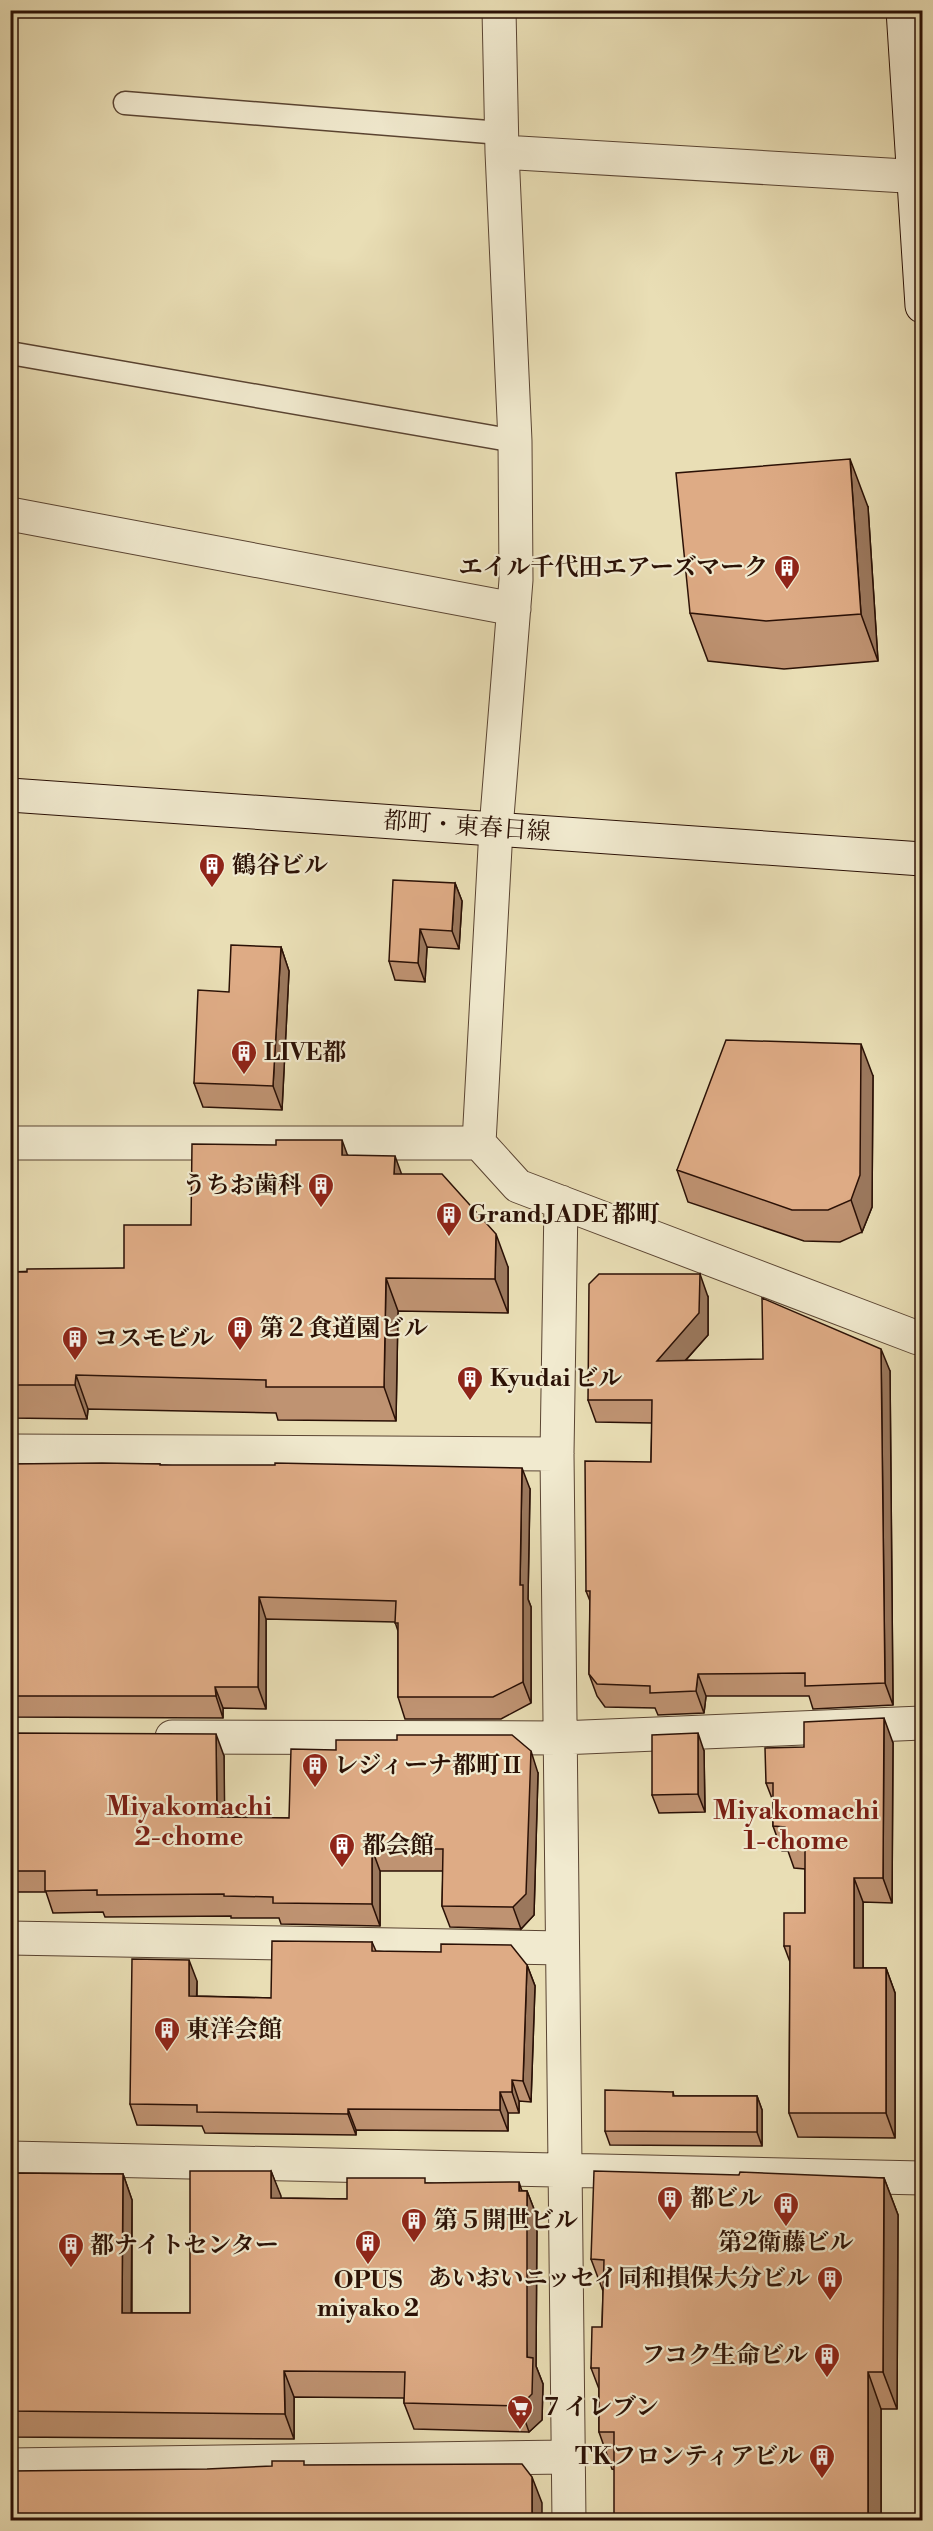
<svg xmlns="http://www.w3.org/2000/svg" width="933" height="2531" font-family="'Libre Bodoni','Noto Serif JP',serif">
	<rect width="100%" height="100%" fill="#e9deb5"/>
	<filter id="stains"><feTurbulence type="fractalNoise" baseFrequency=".00333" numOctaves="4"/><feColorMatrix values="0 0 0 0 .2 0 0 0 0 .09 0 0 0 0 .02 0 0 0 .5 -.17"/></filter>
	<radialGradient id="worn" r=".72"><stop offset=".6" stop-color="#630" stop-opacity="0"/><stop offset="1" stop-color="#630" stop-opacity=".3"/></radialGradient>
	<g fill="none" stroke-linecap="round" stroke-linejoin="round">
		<defs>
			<path id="lane" d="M 125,103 L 501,133
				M 10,353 L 515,441"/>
			<path id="street" d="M 499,10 L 502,152 L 515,441 L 516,580 L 496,829 L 479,1143 L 518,1186 L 918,1338 L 922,1337
				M 502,152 L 922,177
				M 10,514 L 514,609
				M 10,1143 L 479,1143
				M 561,1202 L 557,1454 L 569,2520
				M 10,1451 L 557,1454
				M 172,1737 L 560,1738 L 922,1723
				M 10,1938 L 562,1948
				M 10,2158 L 922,2178
				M 10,2465 L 567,2457"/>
			<path id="secondary" d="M 903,10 L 922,306
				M 10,795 L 922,859"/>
		</defs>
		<use href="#lane" stroke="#5a4432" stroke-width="25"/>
		<use href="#street" stroke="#5a4432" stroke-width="35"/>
		<use href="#secondary" stroke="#2b1106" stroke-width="35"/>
		<use href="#lane" stroke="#f1eacf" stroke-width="22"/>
		<use href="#street" stroke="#f1eacf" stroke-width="33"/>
		<use href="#secondary" stroke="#f1eacf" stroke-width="33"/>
	</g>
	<path fill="#bf9372" stroke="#2b1106" stroke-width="1.5" d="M 868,507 L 878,661 L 784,669 L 708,661 L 690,613 Z
		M 455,883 L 462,901 L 459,949 L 427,947 L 425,982 L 395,980 L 389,961 Z
		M 281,947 L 289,971 L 282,1110 L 203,1107 L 194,1083 L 229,992 Z
		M 873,1076 L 872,1207 L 862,1232 L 840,1242 L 804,1241 L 688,1202 L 677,1170 Z
		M 347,1155 L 401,1174 L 508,1267 L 508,1313 L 398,1311 L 396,1421 L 278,1420 L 276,1413 L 88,1409 L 87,1419 L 10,1418 L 10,1272 L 124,1268 L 191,1225 Z
		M 708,1297 L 708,1335 L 686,1360 L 890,1371 L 893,1705 L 813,1709 L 809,1696 L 706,1696 L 704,1713 L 658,1715 L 655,1708 L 605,1707 L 597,1696 L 589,1674 L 590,1601 L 586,1591 L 651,1462 L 652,1423 L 596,1422 L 588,1400 Z
		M 10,1464 L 160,1464 L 161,1465 L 530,1489 L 528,1599 L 531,1607 L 531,1703 L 501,1719 L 405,1719 L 398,1697 L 398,1631 L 395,1622 L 266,1619 L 266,1709 L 223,1708 L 223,1718 L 10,1717 Z
		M 10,1733 L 224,1756 L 224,1817 L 289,1818 L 538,1773 L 534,1915 L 521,1929 L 450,1927 L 442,1906 L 443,1871 L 380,1871 L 380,1926 L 281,1924 L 279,1918 L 231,1918 L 231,1916 L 105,1917 L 103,1912 L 53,1913 L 46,1892 L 10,1892 Z
		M 893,1743 L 892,1903 L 863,1902 L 863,1968 L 886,1968 L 895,1993 L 895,2138 L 798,2137 L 789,2113 L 790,1962 L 784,1946 L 805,1913 L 805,1869 L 794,1868 L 788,1851 L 782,1851 L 773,1826 L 773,1801 L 766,1783 L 804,1747 Z
		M 704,1751 L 705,1812 L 659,1813 L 652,1795 Z
		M 372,1942 L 376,1951 L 527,1965 L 535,1986 L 531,2102 L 519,2101 L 519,2113 L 508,2113 L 508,2131 L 356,2130 L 356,2135 L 205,2133 L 202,2126 L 137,2125 L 130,2104 L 197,1981 L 197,1996 L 271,1998 Z
		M 673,2092 L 674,2096 L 757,2096 L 762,2110 L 762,2146 L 610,2145 L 605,2131 Z
		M 271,2171 L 281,2198 L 347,2199 L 427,2183 L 527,2191 L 537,2217 L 536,2366 L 543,2384 L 542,2420 L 529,2432 L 414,2429 L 404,2403 L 404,2398 L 294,2397 L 294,2439 L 10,2437 L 10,2173 L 123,2174 L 132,2200 L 132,2313 L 190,2313 Z
		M 739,2175 L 884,2178 L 898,2215 L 897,2409 L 881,2409 L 881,2520 L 612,2469 L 599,2432 L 599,2389 L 591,2368 L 602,2327 L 603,2291 L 591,2259 Z"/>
	<path fill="#9b785d" stroke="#2b1106" stroke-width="1.5" d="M 850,459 L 868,507 L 878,661 L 861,614 Z
		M 10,861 L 14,870 L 10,934 Z
		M 455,883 L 462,901 L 459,949 L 452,931 Z
		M 420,929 L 427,947 L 425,982 L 418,963 Z
		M 281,947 L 289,971 L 282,1110 L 273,1086 Z
		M 861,1044 L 873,1076 L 872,1207 L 862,1232 L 851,1200 Z
		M 342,1140 L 354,1173 L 342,1155 Z
		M 395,1156 L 407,1189 L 394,1174 Z
		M 496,1234 L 508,1267 L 508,1313 L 495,1279 Z
		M 700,1274 L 708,1297 L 708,1335 L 665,1383 L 657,1361 Z
		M 386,1278 L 398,1311 L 396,1421 L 384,1387 Z
		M 881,1349 L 890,1371 L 893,1705 L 885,1683 Z
		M 76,1375 L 88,1409 L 87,1419 L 75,1385 Z
		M 522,1468 L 530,1489 L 528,1599 L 531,1607 L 531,1703 L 523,1682 L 520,1585 Z
		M 259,1597 L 266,1619 L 266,1709 L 258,1687 Z
		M 698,1674 L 706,1696 L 704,1713 L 696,1691 Z
		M 215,1687 L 223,1708 L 223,1718 L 216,1696 Z
		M 884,1718 L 893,1743 L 892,1903 L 883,1878 Z
		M 698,1733 L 704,1751 L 705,1812 L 698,1794 Z
		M 216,1734 L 224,1756 L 225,1839 L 217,1817 Z
		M 531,1751 L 538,1773 L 534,1915 L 521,1929 L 513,1907 Z
		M 372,1849 L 380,1871 L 380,1926 L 372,1904 Z
		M 854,1878 L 863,1902 L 863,1992 L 854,1968 Z
		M 189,1960 L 197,1981 L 196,2017 L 189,1996 Z
		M 527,1965 L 535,1986 L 531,2102 L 523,2081 Z
		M 886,1968 L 895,1993 L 895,2138 L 886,2113 Z
		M 512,2080 L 519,2101 L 519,2113 L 512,2092 Z
		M 500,2092 L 508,2113 L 508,2131 L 500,2110 Z
		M 757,2096 L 762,2110 L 762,2146 L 757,2132 Z
		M 348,2109 L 356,2130 L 356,2135 L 348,2114 Z
		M 271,2171 L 281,2196 L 280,2224 L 271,2198 Z
		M 123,2174 L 132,2200 L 131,2339 L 122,2313 Z
		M 884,2178 L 898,2215 L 897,2409 L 883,2372 Z
		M 519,2182 L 527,2206 L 527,2191 L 537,2217 L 536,2366 L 543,2384 L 542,2420 L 529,2432 L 520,2406 L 527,2357 Z
		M 284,2371 L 294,2397 L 294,2439 L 285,2414 Z
		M 868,2372 L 881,2409 L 881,2520 L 868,2520 Z
		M 532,2477 L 542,2503 L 542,2520 L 532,2520 Z"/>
	<path fill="#deab85" stroke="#2b1106" stroke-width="1.5" d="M 850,459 L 861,614 L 766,621 L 690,613 L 676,473 Z
		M 393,880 L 455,883 L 452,931 L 420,929 L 418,963 L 389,961 Z
		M 231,945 L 281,947 L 273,1086 L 194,1083 L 198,990 L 229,992 Z
		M 726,1040 L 861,1044 L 860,1175 L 851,1200 L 828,1210 L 792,1210 L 677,1170 Z
		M 276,1140 L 342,1140 L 342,1155 L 395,1156 L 394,1174 L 442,1174 L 496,1234 L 495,1279 L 386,1278 L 384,1387 L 266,1387 L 266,1380 L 76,1375 L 75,1385 L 10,1385 L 10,1272 L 27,1272 L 27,1269 L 124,1268 L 124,1225 L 191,1225 L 192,1144 L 276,1145 Z
		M 599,1274 L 700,1274 L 699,1313 L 657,1361 L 763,1359 L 762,1298 L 881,1349 L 885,1683 L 805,1686 L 805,1673 L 698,1674 L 696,1691 L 650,1693 L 650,1686 L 597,1684 L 589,1674 L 590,1591 L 586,1591 L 585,1461 L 651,1462 L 652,1400 L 588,1400 L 589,1284 Z
		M 102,1463 L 160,1464 L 160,1465 L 275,1465 L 275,1463 L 522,1468 L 520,1585 L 523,1585 L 523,1682 L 493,1697 L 398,1697 L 398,1623 L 395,1623 L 396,1601 L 259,1597 L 258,1687 L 215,1687 L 216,1696 L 10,1696 L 10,1464 Z
		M 884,1718 L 883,1878 L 854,1878 L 854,1968 L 886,1968 L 886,2113 L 789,2113 L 790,1946 L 784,1946 L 784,1913 L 805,1913 L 805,1844 L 785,1844 L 785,1827 L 773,1826 L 773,1783 L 766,1783 L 765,1748 L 804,1747 L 804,1722 Z
		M 10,1733 L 216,1734 L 217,1817 L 289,1818 L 291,1749 L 336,1750 L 336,1740 L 397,1740 L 397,1735 L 512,1735 L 531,1751 L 526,1894 L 513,1907 L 442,1906 L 443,1849 L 372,1849 L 372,1904 L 273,1903 L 273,1897 L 224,1896 L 224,1894 L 97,1895 L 97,1890 L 45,1891 L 45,1871 L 10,1871 Z
		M 698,1733 L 698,1794 L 652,1795 L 652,1735 Z
		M 272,1941 L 372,1942 L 372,1951 L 441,1952 L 441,1944 L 511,1945 L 527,1965 L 523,2081 L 512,2080 L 512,2092 L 500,2092 L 500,2110 L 348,2109 L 348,2114 L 197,2112 L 197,2105 L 130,2104 L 132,1959 L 189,1960 L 189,1996 L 271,1998 Z
		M 605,2090 L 673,2092 L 673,2096 L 757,2096 L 757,2132 L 605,2131 Z
		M 190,2171 L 271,2171 L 271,2198 L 347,2199 L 347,2178 L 425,2178 L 425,2183 L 519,2182 L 519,2191 L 527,2191 L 527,2357 L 533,2358 L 532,2394 L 520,2406 L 404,2403 L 405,2372 L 284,2371 L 285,2414 L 10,2411 L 10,2173 L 123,2174 L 122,2313 L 190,2313 Z
		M 594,2171 L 739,2175 L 740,2172 L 884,2178 L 883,2372 L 868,2372 L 868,2520 L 614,2520 L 614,2432 L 599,2432 L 599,2368 L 591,2368 L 592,2327 L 602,2327 L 604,2260 L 591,2259 Z
		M 272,2461 L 304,2461 L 304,2465 L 522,2464 L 532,2477 L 532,2520 L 10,2520 L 10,2471 L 207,2469 L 272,2466 Z"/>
	<defs>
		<symbol id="building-pin" viewBox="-11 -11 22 30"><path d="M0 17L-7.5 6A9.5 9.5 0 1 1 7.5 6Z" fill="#8f2418" stroke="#f1eacf"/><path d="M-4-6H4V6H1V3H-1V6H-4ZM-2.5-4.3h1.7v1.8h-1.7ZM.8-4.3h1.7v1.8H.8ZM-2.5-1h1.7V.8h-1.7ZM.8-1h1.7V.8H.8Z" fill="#fff"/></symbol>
		<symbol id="supermarket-pin" viewBox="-11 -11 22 30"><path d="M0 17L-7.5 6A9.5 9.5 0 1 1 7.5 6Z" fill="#8f2418" stroke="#f1eacf"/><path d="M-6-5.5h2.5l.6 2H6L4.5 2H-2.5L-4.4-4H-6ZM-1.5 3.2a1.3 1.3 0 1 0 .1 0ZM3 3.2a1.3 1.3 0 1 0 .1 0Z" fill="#fff"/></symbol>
	</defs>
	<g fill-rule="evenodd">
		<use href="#building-pin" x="772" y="553" width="30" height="40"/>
		<use href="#building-pin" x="197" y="851" width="30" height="40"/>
		<use href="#building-pin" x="229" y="1038" width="30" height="40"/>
		<use href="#building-pin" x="306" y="1171" width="30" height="40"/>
		<use href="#building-pin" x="434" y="1200" width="30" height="40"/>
		<use href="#building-pin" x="225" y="1314" width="30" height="40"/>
		<use href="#building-pin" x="60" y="1324" width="30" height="40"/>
		<use href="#building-pin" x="455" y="1364" width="30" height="40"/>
		<use href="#building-pin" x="300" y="1751" width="30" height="40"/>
		<use href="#building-pin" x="327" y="1831" width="30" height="40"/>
		<use href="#building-pin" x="152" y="2015" width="30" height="40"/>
		<use href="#building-pin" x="655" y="2184" width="30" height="40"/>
		<use href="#building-pin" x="771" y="2190" width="30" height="40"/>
		<use href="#building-pin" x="399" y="2206" width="30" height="40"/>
		<use href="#building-pin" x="353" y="2228" width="30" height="40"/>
		<use href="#building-pin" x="56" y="2231" width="30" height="40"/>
		<use href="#building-pin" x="815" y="2264" width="30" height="40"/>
		<use href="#building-pin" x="812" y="2341" width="30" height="40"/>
		<use href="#supermarket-pin" x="505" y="2393" width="30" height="40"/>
		<use href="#building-pin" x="807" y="2442" width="30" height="40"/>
	</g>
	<g text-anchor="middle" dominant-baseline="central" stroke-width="4.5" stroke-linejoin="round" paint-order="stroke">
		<g font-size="24" font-weight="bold" fill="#2b1106" stroke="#f1eacf" text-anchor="start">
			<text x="768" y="568" text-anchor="end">エイル千代田エアーズマーク</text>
			<text x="232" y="866">鶴谷ビル</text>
			<text x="264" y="1053">LIVE都</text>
			<text x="302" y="1186" text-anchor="end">うちお歯科</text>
			<text x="468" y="1215">Grand JADE 都町</text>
			<text x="260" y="1329">第２食道園ビル</text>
			<text x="94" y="1339">コスモビル</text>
			<text x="490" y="1379">Kyudai ビル</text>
			<text x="334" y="1766">レジィーナ都町Ⅱ</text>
			<text x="362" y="1846">都会館</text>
			<text x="186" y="2030">東洋会館</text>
			<text x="690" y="2199">都ビル</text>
			<text x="434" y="2221">第５開世ビル</text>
			<text x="786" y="2243" text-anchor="middle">第2衛藤ビル</text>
			<text x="90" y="2246">都ナイトセンター</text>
			<text x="810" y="2279" text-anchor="end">あいおいニッセイ同和損保大分ビル</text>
			<text x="368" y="2281" text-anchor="middle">OPUS<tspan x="368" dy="28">miyako 2</tspan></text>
			<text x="808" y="2356" text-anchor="end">フコク生命ビル</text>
			<text x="540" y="2408">７イレブン</text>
			<text x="802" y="2457" text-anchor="end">TKフロンティアビル</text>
		</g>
		<g font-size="24" fill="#2b1106" stroke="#f1eacf">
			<text transform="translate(467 827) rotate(4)">都町・東春日線</text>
		</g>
		<g font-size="26" font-weight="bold" fill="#7a1f14" stroke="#f1eacf">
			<text x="189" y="1807">Miyakomachi<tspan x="189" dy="30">2-chome</tspan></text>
			<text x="796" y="1811">Miyakomachi<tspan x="796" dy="30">1-chome</tspan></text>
		</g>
	</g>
	<rect width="933" height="2531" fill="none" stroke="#e9deb5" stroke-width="36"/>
	<rect x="12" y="12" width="909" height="2507" fill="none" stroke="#2b1106" stroke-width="3"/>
	<rect x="18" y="18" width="897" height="2495" fill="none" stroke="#2b1106" stroke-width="1.5"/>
	<rect width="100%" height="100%" filter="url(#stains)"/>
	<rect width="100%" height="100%" fill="url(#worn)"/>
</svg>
